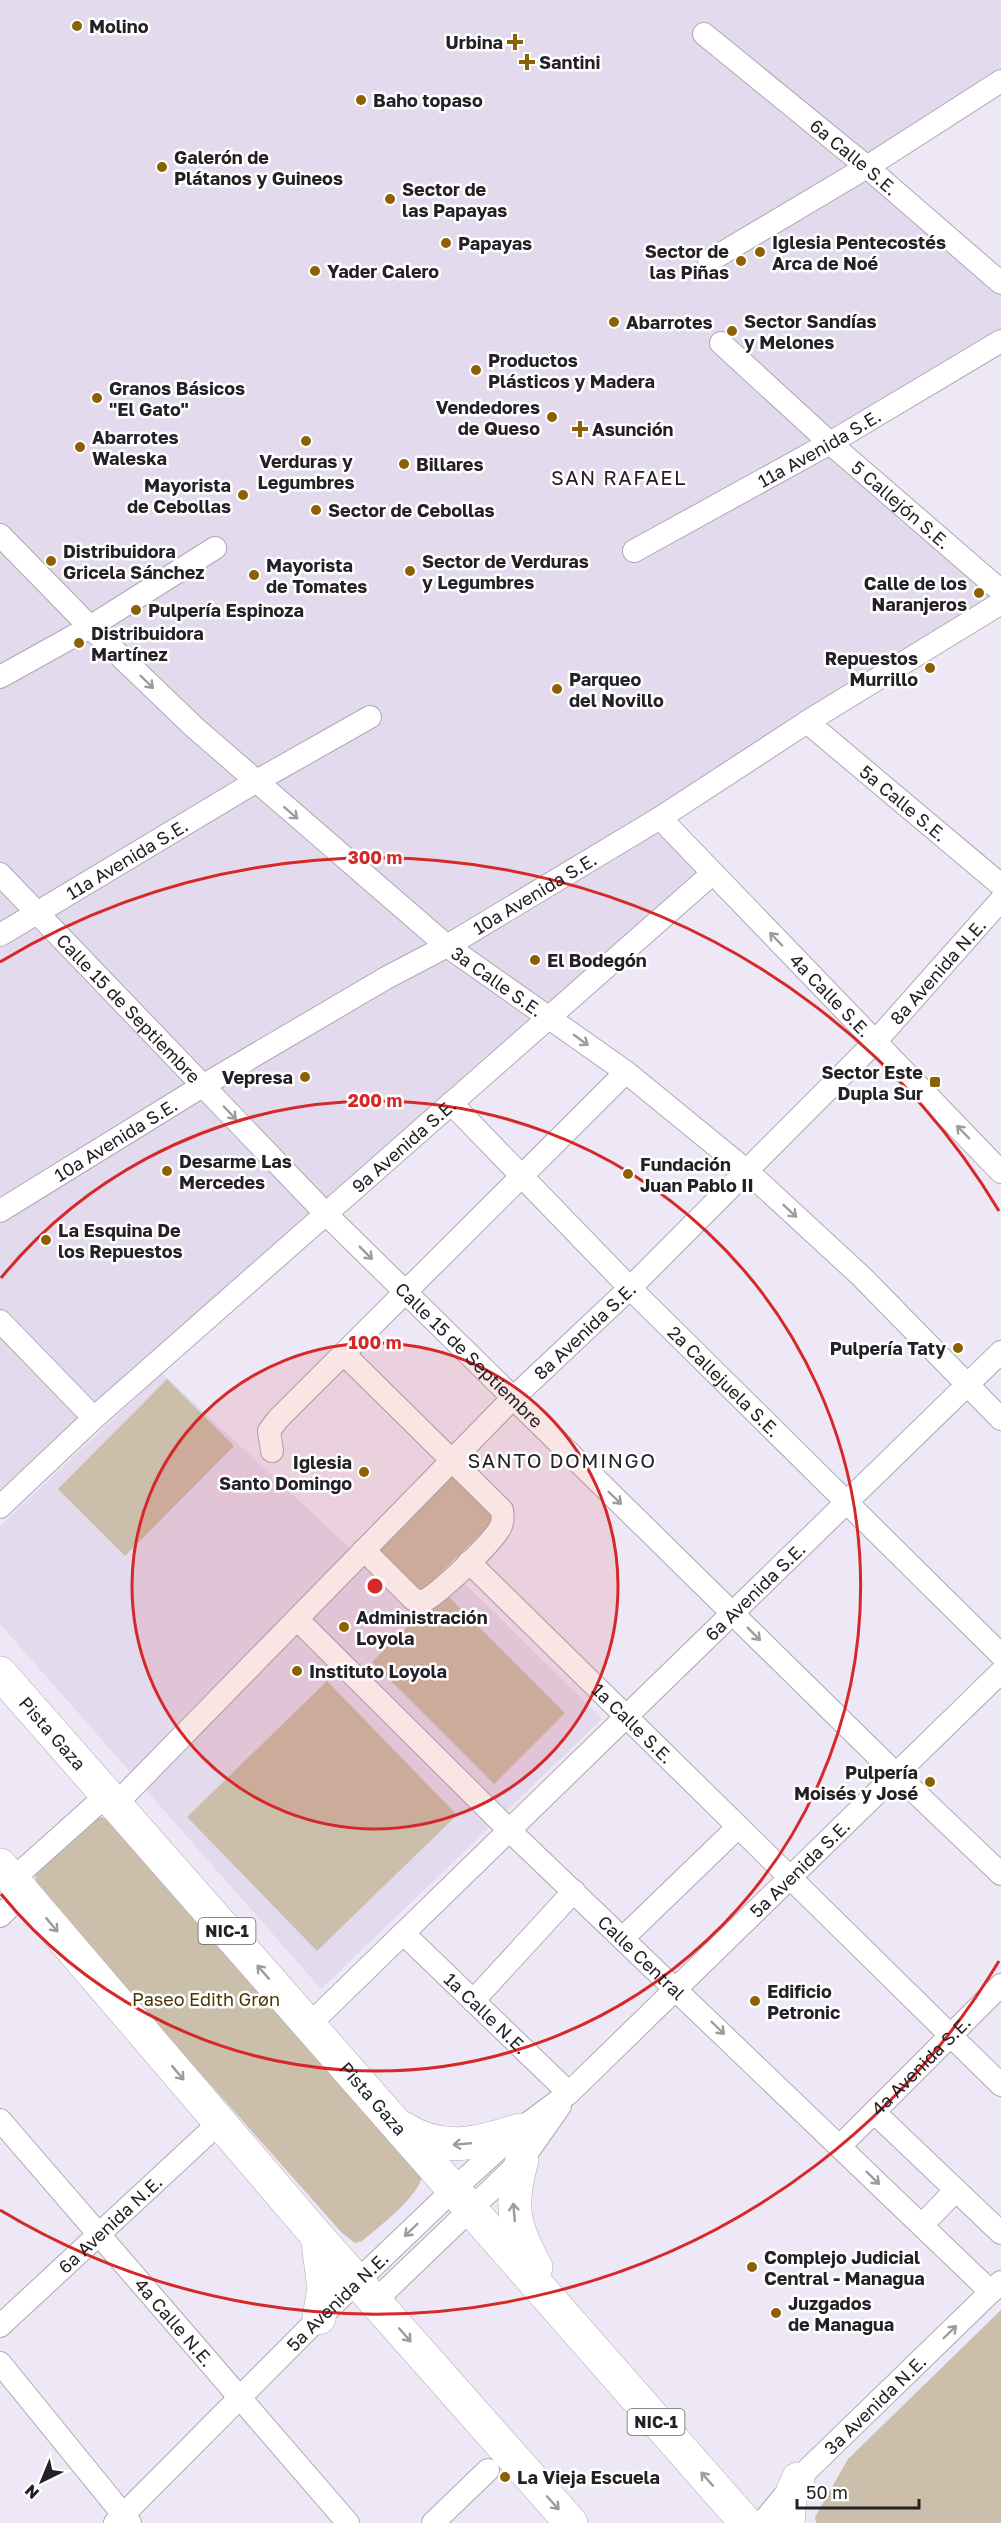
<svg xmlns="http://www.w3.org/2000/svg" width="1001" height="2523" font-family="'Golos Text',sans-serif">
	<rect width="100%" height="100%" fill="#eee8f6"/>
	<path fill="#e3daee" d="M 0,0 L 1001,0 L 1001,81 L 868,167 L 1001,283 L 1001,341 L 830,443 L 1001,591 L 660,818 L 713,873 L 0,1507 Z
		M 162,1373 L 426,1619 L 464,1583 L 602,1719 L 321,1989 L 0,1624 L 0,1526 Z"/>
	<path fill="#cbbeab" d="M 167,1379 L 234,1446 L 125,1556 L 58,1489 Z
		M 451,1477 C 468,1479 491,1505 494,1521 L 420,1593 L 382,1557 L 378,1548 Z
		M 443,1591 L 565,1713 L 494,1784 L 372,1662 Z
		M 327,1681 L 457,1815 L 317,1951 L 187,1817 Z
		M 102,1817 L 117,1826 L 422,2176 C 419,2196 379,2227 362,2241 L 355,2243 L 342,2233 L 70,1926 L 36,1882 L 35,1872 L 94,1819 Z
		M 1001,2310 L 1001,2523 L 816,2523 L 815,2517 L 848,2459 Z"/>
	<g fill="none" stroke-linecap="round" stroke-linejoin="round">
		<defs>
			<g id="minor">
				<path id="s1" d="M 704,34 L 867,167 L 1001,283"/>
				<path d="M 709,261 L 867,167 L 1001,81"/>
				<path id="s2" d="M 721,343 L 830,443 L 1001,591"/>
				<path id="s3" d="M 0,535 L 90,627 L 194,727 L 447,946 L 626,1072 L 747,1171 L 862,1277 L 1001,1419"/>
				<path id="s4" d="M 634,551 L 830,443 L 1001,341"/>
				<path d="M 0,677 L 90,627 L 215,548"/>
				<path id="s5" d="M 807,722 L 1001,885"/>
				<path id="s6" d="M 660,818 L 1001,1172"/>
				<path id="s7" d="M 0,874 L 326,1214 L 896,1774 L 1001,1874"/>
				<path id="s8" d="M 0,935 L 255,782 L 370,717"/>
				<path id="s9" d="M 451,1103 L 630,1288 L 1001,1655"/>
				<path id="s10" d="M 0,1211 L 204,1085 L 386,978 L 447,946 L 660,818 L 807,722 L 1001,603"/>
				<path d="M 0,1321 L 94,1418"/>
				<path d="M 344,1354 L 502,1510 C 503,1518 503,1522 500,1528 C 490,1545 439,1594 422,1602 L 413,1599 L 364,1550"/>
				<path d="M 272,1451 L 269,1431 L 278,1419 L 626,1072"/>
				<path id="s11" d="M 0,1507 L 94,1418 L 713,873"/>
				<path id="s12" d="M 469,1562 L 1001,2085"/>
				<path id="s13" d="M 297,1619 L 510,1831 L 991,2292"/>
				<path id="s14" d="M 116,1804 L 512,1399 L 630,1288 L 875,1042 L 1001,900"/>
				<path d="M 13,1879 L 108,1794"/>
				<path d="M 0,1916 L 24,1893"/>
				<path id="s15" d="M 404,1934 L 569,2093"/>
				<path d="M 623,1938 L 738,1827"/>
				<path d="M 473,2001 L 574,1891"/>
				<path id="s16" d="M 309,2025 L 1001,1352"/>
				<path d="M 874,2112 L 1001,2233"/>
				<path id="s17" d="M 0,2120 L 348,2523"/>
				<path id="s18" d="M 840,2146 L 1001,1985"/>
				<path d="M 922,2225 L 956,2190"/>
				<path d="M 375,2301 L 522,2160 L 560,2106"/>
				<path id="s19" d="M 0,2326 L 220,2122"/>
				<path d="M 0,2363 L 130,2523"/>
				<path id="s20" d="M 115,2523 L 319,2318 L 453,2190 L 519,2130 L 569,2093 L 1001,1672"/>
				<path d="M 433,2523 L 488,2470"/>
				<path id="s21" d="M 762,2523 L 798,2479 L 1001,2282"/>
			</g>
			<g id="highway">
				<path id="s22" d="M 0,1673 L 746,2523"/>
				<path d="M 0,1865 L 317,2236 L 571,2523"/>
				<path d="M 403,2128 C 441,2153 478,2144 519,2130"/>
				<path d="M 522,2160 C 509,2205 513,2226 536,2267"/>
				<path d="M 317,2236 L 324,2288 L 319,2318"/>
				<path d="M 788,2523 L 790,2498 L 798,2479"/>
			</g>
		</defs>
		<use href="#minor" stroke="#ada8b4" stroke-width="24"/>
		<use href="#highway" stroke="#ada8b4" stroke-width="34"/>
		<use href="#minor" stroke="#fff" stroke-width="22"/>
		<use href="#highway" stroke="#fff" stroke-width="33"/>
	</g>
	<defs><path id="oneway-shaft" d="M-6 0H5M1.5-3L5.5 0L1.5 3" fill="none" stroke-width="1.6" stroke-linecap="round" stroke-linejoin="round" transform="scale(1.5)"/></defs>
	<g stroke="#9c9b9d">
		<use href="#oneway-shaft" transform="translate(147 682) rotate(44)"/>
		<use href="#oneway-shaft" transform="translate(291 813) rotate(41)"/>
		<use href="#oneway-shaft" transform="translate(776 939) rotate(-134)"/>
		<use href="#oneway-shaft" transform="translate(581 1040) rotate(36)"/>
		<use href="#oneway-shaft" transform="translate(230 1113) rotate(46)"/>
		<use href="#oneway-shaft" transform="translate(963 1132) rotate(-134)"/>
		<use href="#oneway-shaft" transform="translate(790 1211) rotate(43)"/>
		<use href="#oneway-shaft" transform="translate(366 1253) rotate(45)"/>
		<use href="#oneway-shaft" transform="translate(615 1498) rotate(44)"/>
		<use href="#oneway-shaft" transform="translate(754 1634) rotate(45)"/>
		<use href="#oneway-shaft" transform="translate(52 1925) rotate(50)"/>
		<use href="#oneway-shaft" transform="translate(263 1972) rotate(-131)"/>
		<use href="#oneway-shaft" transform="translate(718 2028) rotate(44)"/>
		<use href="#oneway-shaft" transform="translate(178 2073) rotate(50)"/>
		<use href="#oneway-shaft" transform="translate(462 2144) rotate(175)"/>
		<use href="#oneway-shaft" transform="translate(873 2178) rotate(44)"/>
		<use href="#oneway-shaft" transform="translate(514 2212) rotate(-95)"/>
		<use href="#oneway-shaft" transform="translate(411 2230) rotate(136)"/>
		<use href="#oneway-shaft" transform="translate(950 2332) rotate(-44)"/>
		<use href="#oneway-shaft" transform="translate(405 2335) rotate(49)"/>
		<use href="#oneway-shaft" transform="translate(707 2479) rotate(-131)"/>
		<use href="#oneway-shaft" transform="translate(553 2503) rotate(48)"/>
	</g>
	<circle cx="375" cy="1586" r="243" fill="#d62828" fill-opacity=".12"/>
	<g fill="none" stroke="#d62828" stroke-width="3">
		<circle cx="375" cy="1586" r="243"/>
		<path d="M1 1278A485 485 0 1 1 1 1894"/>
		<path d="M999 1961A728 728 0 0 1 0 2210M0 962A728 728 0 0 1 999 1211"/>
	</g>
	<g fill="#8c6103" stroke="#fff" stroke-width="2">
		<circle cx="77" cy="26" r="6"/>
		<path d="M512 33h6v6h6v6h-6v6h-6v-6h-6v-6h6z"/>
		<path d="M524 53h6v6h6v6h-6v6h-6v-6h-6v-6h6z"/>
		<circle cx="361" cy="100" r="6"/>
		<circle cx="162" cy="167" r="6"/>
		<circle cx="390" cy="199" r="6"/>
		<circle cx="446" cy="243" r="6"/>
		<circle cx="760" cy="252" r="6"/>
		<circle cx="741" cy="261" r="6"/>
		<circle cx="315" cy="271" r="6"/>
		<circle cx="614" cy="322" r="6"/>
		<circle cx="732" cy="331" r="6"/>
		<circle cx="476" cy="370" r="6"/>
		<circle cx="97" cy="398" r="6"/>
		<circle cx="552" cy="417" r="6"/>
		<path d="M577 420h6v6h6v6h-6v6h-6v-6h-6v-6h6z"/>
		<circle cx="306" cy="441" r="6"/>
		<circle cx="80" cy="447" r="6"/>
		<circle cx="404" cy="464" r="6"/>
		<circle cx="243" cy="495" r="6"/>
		<circle cx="316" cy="510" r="6"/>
		<circle cx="51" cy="561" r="6"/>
		<circle cx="410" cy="571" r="6"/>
		<circle cx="254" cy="575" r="6"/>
		<circle cx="979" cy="593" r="6"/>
		<circle cx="136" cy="610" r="6"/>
		<circle cx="79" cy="643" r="6"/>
		<circle cx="930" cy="668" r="6"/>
		<circle cx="557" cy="689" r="6"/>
		<circle cx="535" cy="960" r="6"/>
		<circle cx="305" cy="1077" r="6"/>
		<rect x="929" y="1076" width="12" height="12" rx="3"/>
		<circle cx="167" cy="1171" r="6"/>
		<circle cx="628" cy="1174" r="6"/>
		<circle cx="46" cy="1240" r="6"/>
		<circle cx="958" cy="1348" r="6"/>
		<circle cx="364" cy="1472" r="6"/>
		<circle cx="344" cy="1627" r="6"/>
		<circle cx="297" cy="1671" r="6"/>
		<circle cx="930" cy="1782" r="6"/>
		<circle cx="755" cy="2001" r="6"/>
		<circle cx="752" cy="2267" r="6"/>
		<circle cx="776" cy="2313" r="6"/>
		<circle cx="505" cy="2477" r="6"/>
	</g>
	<g text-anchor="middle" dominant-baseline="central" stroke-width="5" stroke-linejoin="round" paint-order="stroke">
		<g fill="#fff" stroke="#656466" stroke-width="1.5">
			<rect x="198.5" y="1918" width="57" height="26" rx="4.5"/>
			<rect x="627.5" y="2409" width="57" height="26" rx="4.5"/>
		</g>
		<g font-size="16" font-weight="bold" fill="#232125">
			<text x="227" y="1931">NIC-1</text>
			<text x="656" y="2422">NIC-1</text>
		</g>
		<g font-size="18" font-weight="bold" fill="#232125" stroke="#fff" text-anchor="start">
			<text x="89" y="26">Molino</text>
			<text x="503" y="42" text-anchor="end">Urbina</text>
			<text x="539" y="62">Santini</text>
			<text x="373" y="100">Baho topaso</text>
			<text x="174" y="157">Galerón de<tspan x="174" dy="21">Plátanos y Guineos</tspan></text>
			<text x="402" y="189">Sector de<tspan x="402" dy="21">las Papayas</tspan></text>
			<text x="772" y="242">Iglesia Pentecostés<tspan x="772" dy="21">Arca de Noé</tspan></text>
			<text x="458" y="243">Papayas</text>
			<text x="729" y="251" text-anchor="end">Sector de<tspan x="729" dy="21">las Piñas</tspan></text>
			<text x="327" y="271">Yader Calero</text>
			<text x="744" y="321">Sector Sandías<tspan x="744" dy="21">y Melones</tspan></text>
			<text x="626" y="322">Abarrotes</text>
			<text x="488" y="360">Productos<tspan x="488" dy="21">Plásticos y Madera</tspan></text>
			<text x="109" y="388">Granos Básicos<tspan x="109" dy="21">"El Gato"</tspan></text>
			<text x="540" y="407" text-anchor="end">Vendedores<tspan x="540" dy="21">de Queso</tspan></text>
			<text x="592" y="429">Asunción</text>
			<text x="92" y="437">Abarrotes<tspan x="92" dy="21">Waleska</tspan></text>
			<text x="306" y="461" text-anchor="middle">Verduras y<tspan x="306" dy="21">Legumbres</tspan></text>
			<text x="416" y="464">Billares</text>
			<text x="231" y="485" text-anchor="end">Mayorista<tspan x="231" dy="21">de Cebollas</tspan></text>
			<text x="328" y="510">Sector de Cebollas</text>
			<text x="63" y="551">Distribuidora<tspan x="63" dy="21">Gricela Sánchez</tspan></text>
			<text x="422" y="561">Sector de Verduras<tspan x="422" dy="21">y Legumbres</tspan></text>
			<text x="266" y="565">Mayorista<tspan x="266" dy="21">de Tomates</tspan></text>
			<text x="967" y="583" text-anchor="end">Calle de los<tspan x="967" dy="21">Naranjeros</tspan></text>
			<text x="148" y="610">Pulpería Espinoza</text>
			<text x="91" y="633">Distribuidora<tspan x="91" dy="21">Martínez</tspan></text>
			<text x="918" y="658" text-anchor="end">Repuestos<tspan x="918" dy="21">Murrillo</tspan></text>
			<text x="569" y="679">Parqueo<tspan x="569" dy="21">del Novillo</tspan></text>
			<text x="547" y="960">El Bodegón</text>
			<text x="923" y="1072" text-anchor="end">Sector Este<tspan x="923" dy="21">Dupla Sur</tspan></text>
			<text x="293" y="1077" text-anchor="end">Vepresa</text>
			<text x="179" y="1161">Desarme Las<tspan x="179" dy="21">Mercedes</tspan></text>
			<text x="640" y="1164">Fundación<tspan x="640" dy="21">Juan Pablo II</tspan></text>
			<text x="58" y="1230">La Esquina De<tspan x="58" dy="21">los Repuestos</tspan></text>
			<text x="946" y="1348" text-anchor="end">Pulpería Taty</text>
			<text x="352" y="1462" text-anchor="end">Iglesia<tspan x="352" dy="21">Santo Domingo</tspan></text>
			<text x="356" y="1617">Administración<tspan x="356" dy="21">Loyola</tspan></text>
			<text x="309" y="1671">Instituto Loyola</text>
			<text x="918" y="1772" text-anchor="end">Pulpería<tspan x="918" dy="21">Moisés y José</tspan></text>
			<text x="767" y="1991">Edificio<tspan x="767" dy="21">Petronic</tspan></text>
			<text x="764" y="2257">Complejo Judicial<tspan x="764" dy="21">Central - Managua</tspan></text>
			<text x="788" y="2303">Juzgados<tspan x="788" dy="21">de Managua</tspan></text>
			<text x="517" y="2477">La Vieja Escuela</text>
		</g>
		<g font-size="18" fill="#232125" stroke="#fff">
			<text stroke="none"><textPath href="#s1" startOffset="194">6a Calle S.E.</textPath></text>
			<text stroke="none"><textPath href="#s4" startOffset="212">11a Avenida S.E.</textPath></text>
			<text stroke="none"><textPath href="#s2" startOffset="242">5 Callejón S.E.</textPath></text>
			<text stroke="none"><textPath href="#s5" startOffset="126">5a Calle S.E.</textPath></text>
			<text stroke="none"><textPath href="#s8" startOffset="148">11a Avenida S.E.</textPath></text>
			<text stroke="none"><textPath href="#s10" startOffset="622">10a Avenida S.E.</textPath></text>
			<text stroke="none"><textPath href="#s14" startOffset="1170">8a Avenida N.E.</textPath></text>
			<text stroke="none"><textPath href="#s3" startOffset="669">3a Calle S.E.</textPath></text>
			<text stroke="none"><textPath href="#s6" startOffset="246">4a Calle S.E.</textPath></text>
			<text stroke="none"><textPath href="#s7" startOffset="186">Calle 15 de Septiembre</textPath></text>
			<text stroke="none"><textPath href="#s10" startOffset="136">10a Avenida S.E.</textPath></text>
			<text stroke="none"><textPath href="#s11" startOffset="542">9a Avenida S.E.</textPath></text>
			<text stroke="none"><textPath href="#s14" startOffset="666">8a Avenida S.E.</textPath></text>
			<text stroke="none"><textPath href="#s7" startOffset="672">Calle 15 de Septiembre</textPath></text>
			<text stroke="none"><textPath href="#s9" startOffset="390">2a Callejuela S.E.</textPath></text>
			<text stroke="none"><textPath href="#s16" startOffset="622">6a Avenida S.E.</textPath></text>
			<text stroke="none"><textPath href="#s12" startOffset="230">1a Calle S.E.</textPath></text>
			<text stroke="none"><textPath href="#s22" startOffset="80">Pista Gaza</textPath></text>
			<text stroke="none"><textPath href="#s20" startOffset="948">5a Avenida S.E.</textPath></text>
			<text stroke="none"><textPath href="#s13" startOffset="483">Calle Central</textPath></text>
			<text stroke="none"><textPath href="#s15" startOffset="114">1a Calle N.E.</textPath></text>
			<text stroke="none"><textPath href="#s18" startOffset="114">4a Avenida S.E.</textPath></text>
			<text stroke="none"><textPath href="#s22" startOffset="566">Pista Gaza</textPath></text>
			<text stroke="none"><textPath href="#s19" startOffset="150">6a Avenida N.E.</textPath></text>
			<text stroke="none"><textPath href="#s20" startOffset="314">5a Avenida N.E.</textPath></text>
			<text stroke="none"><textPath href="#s17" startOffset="267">4a Calle N.E.</textPath></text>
			<text stroke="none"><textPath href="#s21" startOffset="164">3a Avenida N.E.</textPath></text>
		</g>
		<g font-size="18" fill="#4c3200" stroke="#fff">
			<text x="206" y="1999">Paseo Edith Grøn</text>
		</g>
		<g font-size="20" letter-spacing="1.5" fill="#232125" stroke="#fff">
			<text x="619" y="477">SAN RAFAEL</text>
			<text x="562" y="1460">SANTO DOMINGO</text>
		</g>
	</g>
	<circle cx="375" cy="1586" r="9" fill="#d62828" stroke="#fff" stroke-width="3"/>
	<g font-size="18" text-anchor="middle" font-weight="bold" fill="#d62828" stroke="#fff" stroke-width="5" stroke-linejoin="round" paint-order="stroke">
		<text x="375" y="864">300 m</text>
		<text x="375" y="1107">200 m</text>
		<text x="375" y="1349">100 m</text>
	</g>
	<g transform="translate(42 2481) rotate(223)" stroke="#ffffff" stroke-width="4.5" paint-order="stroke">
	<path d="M0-4.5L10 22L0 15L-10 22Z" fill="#232125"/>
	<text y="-9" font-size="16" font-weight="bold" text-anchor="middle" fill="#232125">N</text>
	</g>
	<path d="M797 2499v9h122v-9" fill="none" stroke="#232125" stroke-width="3"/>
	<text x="806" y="2499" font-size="18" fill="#232125" stroke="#ffffff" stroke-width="4.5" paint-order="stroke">50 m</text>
</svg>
